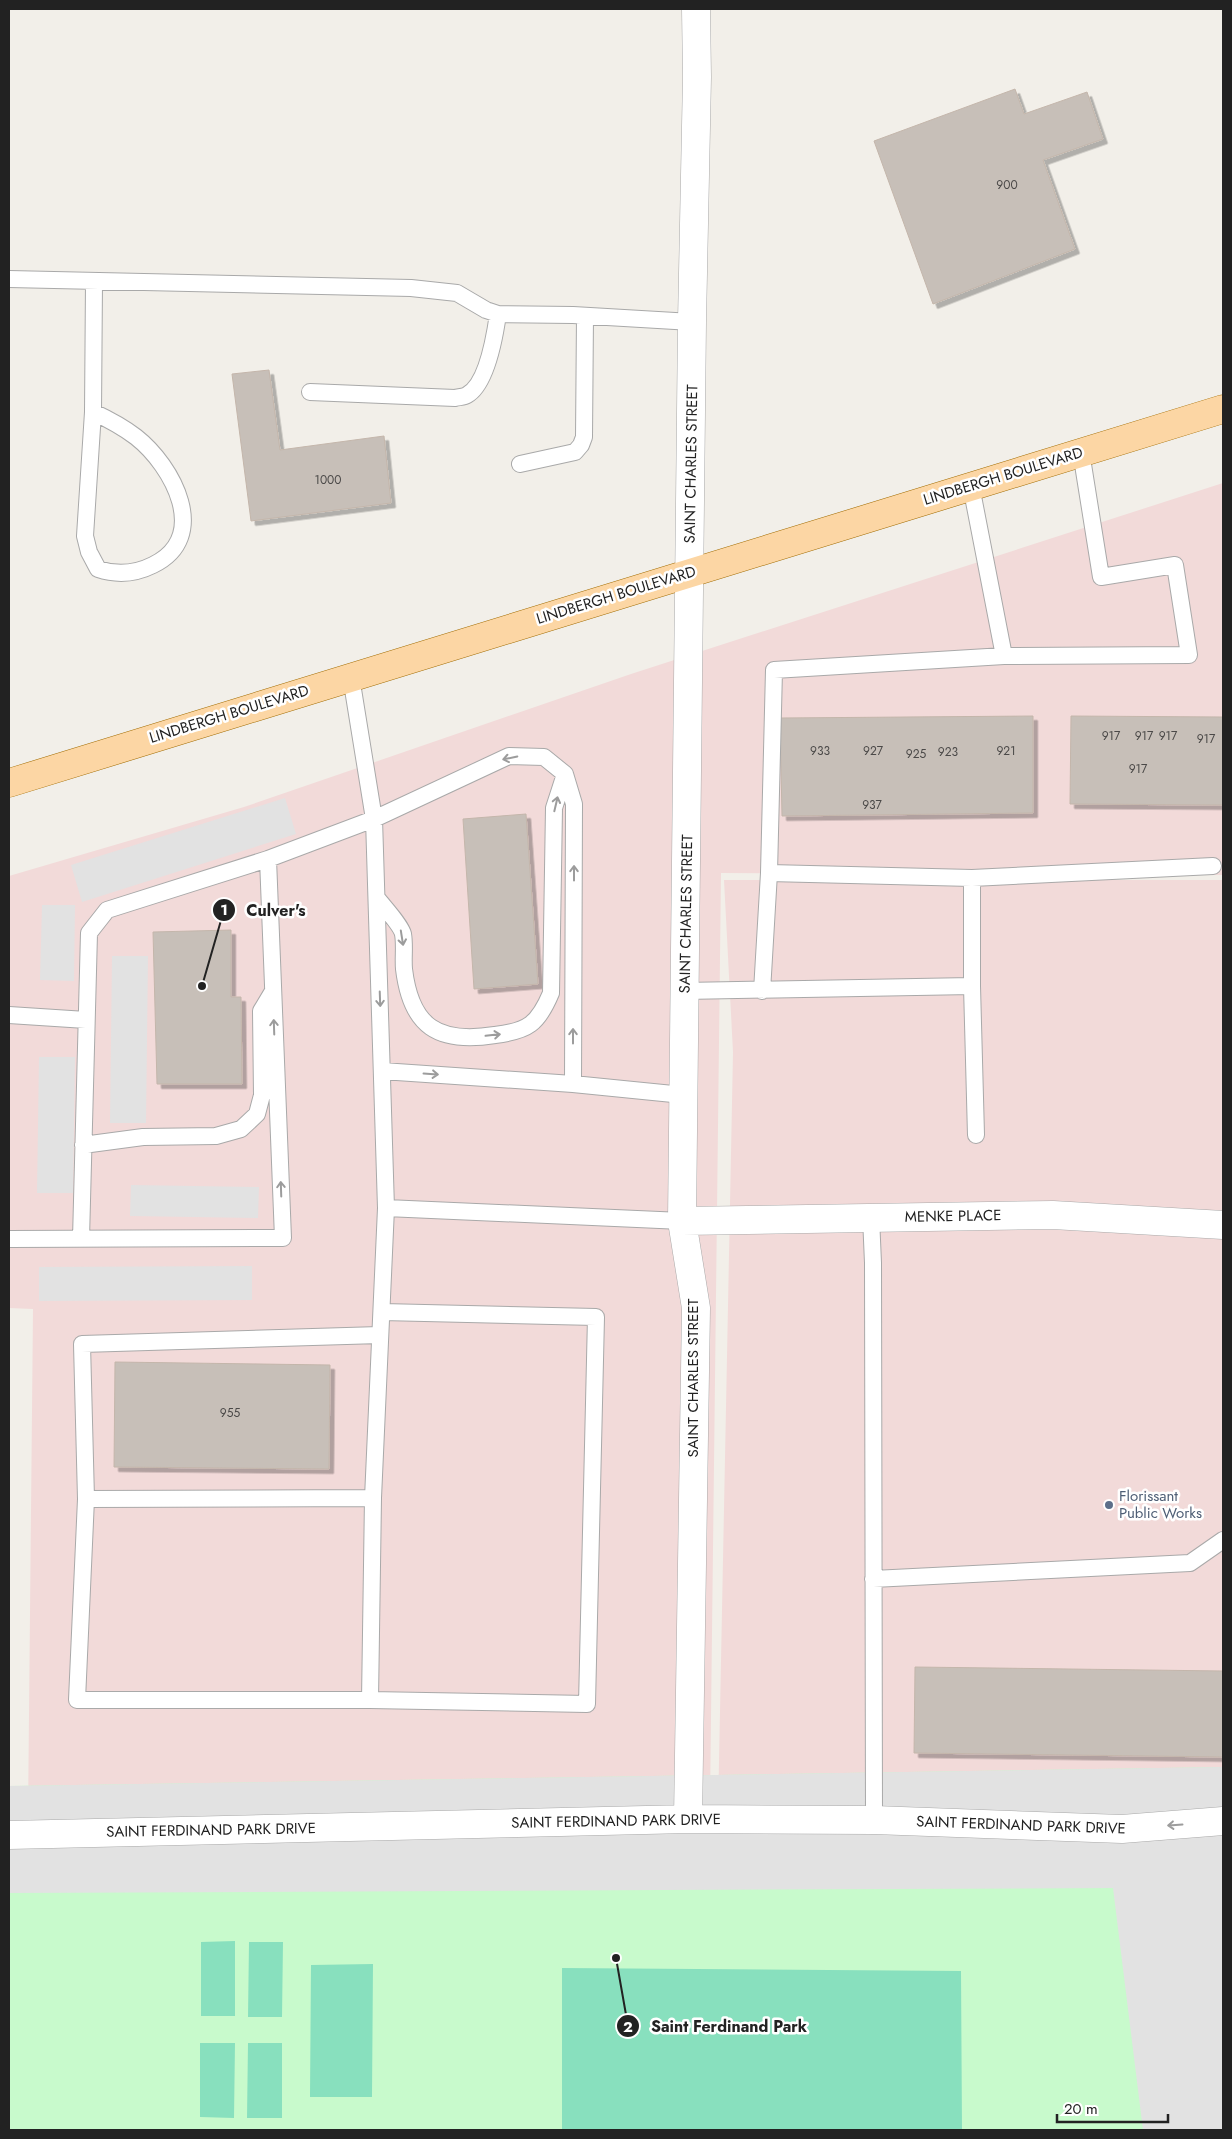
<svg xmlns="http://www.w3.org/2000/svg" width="1232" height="2139" font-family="Jost,sans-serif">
	<defs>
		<filter id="shadow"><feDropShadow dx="4.5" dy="4.5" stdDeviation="0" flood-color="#0004"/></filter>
	</defs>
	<rect width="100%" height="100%" fill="#f2efe9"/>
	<path fill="#f2dad9" d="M 1223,483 L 1223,875 L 721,873 L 710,1802 L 28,1817 L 33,1309 L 9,1308 L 9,876 L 244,807 L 631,674 Z
		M 724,880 L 1223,880 L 1223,2130 L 717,1864 L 733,1052 Z"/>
	<path fill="#c8facc" d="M 1223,1767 L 1223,2130 L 9,2130 L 9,1786 Z"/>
	<path fill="#88e0be" d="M 235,1941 L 235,2016 L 201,2016 L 201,1942 Z
		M 249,1942 L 283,1942 L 282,2017 L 248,2017 Z
		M 373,1964 L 372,2097 L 310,2097 L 311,1965 Z
		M 562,1968 L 961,1971 L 962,2130 L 562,2130 Z
		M 200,2043 L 235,2043 L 234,2118 L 200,2117 Z
		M 248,2043 L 282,2043 L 282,2118 L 247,2118 Z"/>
	<path fill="#e2e2e2" d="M 285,798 L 296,834 L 82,902 L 71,865 Z
		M 42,905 L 75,905 L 74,981 L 40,980 Z
		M 112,956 L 148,956 L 146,1123 L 110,1123 Z
		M 39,1057 L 75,1057 L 73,1193 L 37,1193 Z
		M 131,1185 L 259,1187 L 258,1218 L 130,1216 Z
		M 252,1266 L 252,1300 L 39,1301 L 39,1267 Z
		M 1223,1767 L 1223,2130 L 1143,2130 L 1113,1888 L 9,1893 L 9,1786 Z"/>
	<path fill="#c7bfb8" stroke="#c4b6ab" filter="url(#shadow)" d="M 1015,89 L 1024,114 L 1087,92 L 1103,139 L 1043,160 L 1075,249 L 933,304 L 874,141 Z
		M 269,370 L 280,450 L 384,436 L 391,503 L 251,521 L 232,374 Z
		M 1033,716 L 1033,813 L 782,816 L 780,718 Z
		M 1071,716 L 1223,717 L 1223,805 L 1070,804 Z
		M 526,814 L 538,984 L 474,989 L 463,819 Z
		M 231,930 L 231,997 L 241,997 L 242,1084 L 157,1084 L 153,932 Z
		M 115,1362 L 330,1365 L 329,1469 L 114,1467 Z
		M 915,1667 L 1223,1671 L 1223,1757 L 914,1753 Z"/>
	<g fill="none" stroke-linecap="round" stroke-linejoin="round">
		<defs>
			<path id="service" d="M 9,279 L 411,288 L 457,293 L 486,310 L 498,314 L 573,315 L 692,322
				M 310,392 L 455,398 C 459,397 464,397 467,395 C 487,384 495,335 498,314
				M 93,412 C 108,419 123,427 136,437 C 173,466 211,537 153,565 C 135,574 116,575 98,569 L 89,552 L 85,536 L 93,412 L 94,282
				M 520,464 L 575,452 L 581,445 L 584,437 L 585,316
				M 971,486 L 1004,656 L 774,670 L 769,873 L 972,878
				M 1004,656 L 1189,655 L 1175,565 L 1101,577 L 1081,452
				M 351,677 L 374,819 L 386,1208 L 682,1221
				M 377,898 C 383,906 401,925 403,934 C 405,945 403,958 404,969 C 411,1027 438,1044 495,1035 C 528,1031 538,1024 551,993 L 554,808 L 565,774
				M 972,986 L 972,878 L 1213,866
				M 684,991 L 972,986 L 976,1135
				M 762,991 L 769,873
				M 9,1015 L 86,1020
				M 382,1071 L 573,1084 L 683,1095
				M 83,1145 L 143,1137 L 216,1136 L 241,1129 L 257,1114 L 262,1095 L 261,1011 L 273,991
				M 871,1217 L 873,1263 L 874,1820
				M 9,1239 L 283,1238 L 268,859
				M 81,1239 L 89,933 L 107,910 L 268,859 L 374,819 L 509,756 L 544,757 L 565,774 L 574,804 L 573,1084
				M 373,1498 L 86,1499 L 77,1700 L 370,1700 L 373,1498 L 386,1208
				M 86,1499 L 82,1344 L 380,1335
				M 873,1579 L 1190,1563 L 1223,1540
				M 370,1700 L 587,1704 L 596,1317 L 382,1312"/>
			<path id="minor" d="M 682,1221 L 1053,1215 L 1223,1225
				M 688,1819 L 696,1308 L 682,1221 L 692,322 L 697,77 L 696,9
				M 9,1835 L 688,1819 L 874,1820 L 1122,1829 L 1223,1821"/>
			<path id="primary" d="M 9,783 L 1223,409"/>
		</defs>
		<use href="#service" stroke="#a9a9a9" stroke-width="18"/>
		<use href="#minor" stroke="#a9a9a9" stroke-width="29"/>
		<use href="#primary" stroke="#a06b00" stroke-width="29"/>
		<use href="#service" stroke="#fff" stroke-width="16"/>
		<use href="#minor" stroke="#fff" stroke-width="28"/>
		<use href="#primary" stroke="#fcd6a4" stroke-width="28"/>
	</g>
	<defs><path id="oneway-shaft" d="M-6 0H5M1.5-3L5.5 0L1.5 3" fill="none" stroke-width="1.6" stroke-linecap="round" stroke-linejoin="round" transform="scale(1.25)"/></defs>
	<g stroke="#9c9c9c">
		<use href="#oneway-shaft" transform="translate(510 758) rotate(168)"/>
		<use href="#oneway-shaft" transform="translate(556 804) rotate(-77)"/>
		<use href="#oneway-shaft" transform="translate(574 873) rotate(-90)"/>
		<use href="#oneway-shaft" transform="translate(402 938) rotate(81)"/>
		<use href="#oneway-shaft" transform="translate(380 999) rotate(88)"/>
		<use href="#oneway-shaft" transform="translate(274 1027) rotate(-92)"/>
		<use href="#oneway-shaft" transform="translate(493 1035) rotate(-6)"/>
		<use href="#oneway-shaft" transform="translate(573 1036) rotate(-90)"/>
		<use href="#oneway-shaft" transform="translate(431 1074) rotate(4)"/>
		<use href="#oneway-shaft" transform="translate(281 1189) rotate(-92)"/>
		<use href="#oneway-shaft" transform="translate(1175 1825) rotate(176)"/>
	</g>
	<circle fill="#5c6f8a" stroke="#fff" stroke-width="2" cx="1109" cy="1505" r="5"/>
	<g text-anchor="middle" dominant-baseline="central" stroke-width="5" stroke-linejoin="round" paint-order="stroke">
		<g font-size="12" fill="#4b4948">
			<text x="1007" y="185">900</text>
			<text x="328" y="480">1000</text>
			<text x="1111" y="736">917</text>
			<text x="1144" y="736">917</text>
			<text x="1168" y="736">917</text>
			<text x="1206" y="739">917</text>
			<text x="820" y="751">933</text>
			<text x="873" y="751">927</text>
			<text x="1006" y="751">921</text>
			<text x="948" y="752">923</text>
			<text x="916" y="754">925</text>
			<text x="1138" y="769">917</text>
			<text x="872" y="805">937</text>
			<text x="230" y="1413">955</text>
		</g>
		<g font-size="15" fill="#222" stroke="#fff">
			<text transform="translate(691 464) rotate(-89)">SAINT CHARLES STREET</text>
			<text transform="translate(1003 476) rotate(-17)">LINDBERGH BOULEVARD</text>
			<text transform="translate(616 595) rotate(-17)">LINDBERGH BOULEVARD</text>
			<text transform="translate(229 714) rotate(-17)">LINDBERGH BOULEVARD</text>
			<text transform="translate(686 914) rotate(-89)">SAINT CHARLES STREET</text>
			<text transform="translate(953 1216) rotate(-1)">MENKE PLACE</text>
			<text transform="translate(693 1378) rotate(-90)">SAINT CHARLES STREET</text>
			<text transform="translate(616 1821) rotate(-1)">SAINT FERDINAND PARK DRIVE</text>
			<text transform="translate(1021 1825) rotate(2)">SAINT FERDINAND PARK DRIVE</text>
			<text transform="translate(211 1830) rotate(-1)">SAINT FERDINAND PARK DRIVE</text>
		</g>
		<g font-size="15" fill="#4e5e75" stroke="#fff" text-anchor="start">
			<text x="1119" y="1496">Florissant<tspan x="1119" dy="17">Public Works</tspan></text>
		</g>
	</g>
	<path fill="none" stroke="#222" stroke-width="2" d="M202 986L224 910M616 1958L628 2026"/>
	<g fill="#222" stroke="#fff" stroke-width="2">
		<circle cx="202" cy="986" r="5"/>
		<circle cx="616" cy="1958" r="5"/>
		<circle cx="224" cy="910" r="12"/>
		<circle cx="628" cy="2026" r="12"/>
	</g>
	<g font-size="15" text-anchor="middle" font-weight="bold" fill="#fff">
		<text x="224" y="915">1</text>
		<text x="628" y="2032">2</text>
	</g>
	<g font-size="16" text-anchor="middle" font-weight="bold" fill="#222" stroke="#fff" stroke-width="5" stroke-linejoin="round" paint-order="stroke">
		<text x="276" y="916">Culver's</text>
		<text x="729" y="2032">Saint Ferdinand Park</text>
	</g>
	<rect width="1232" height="2139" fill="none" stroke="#222222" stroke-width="20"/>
	<path d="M1057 2114v8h111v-8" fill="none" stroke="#222222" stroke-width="2.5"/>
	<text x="1064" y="2114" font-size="15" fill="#222222" stroke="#ffffff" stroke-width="4" paint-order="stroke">20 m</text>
</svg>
